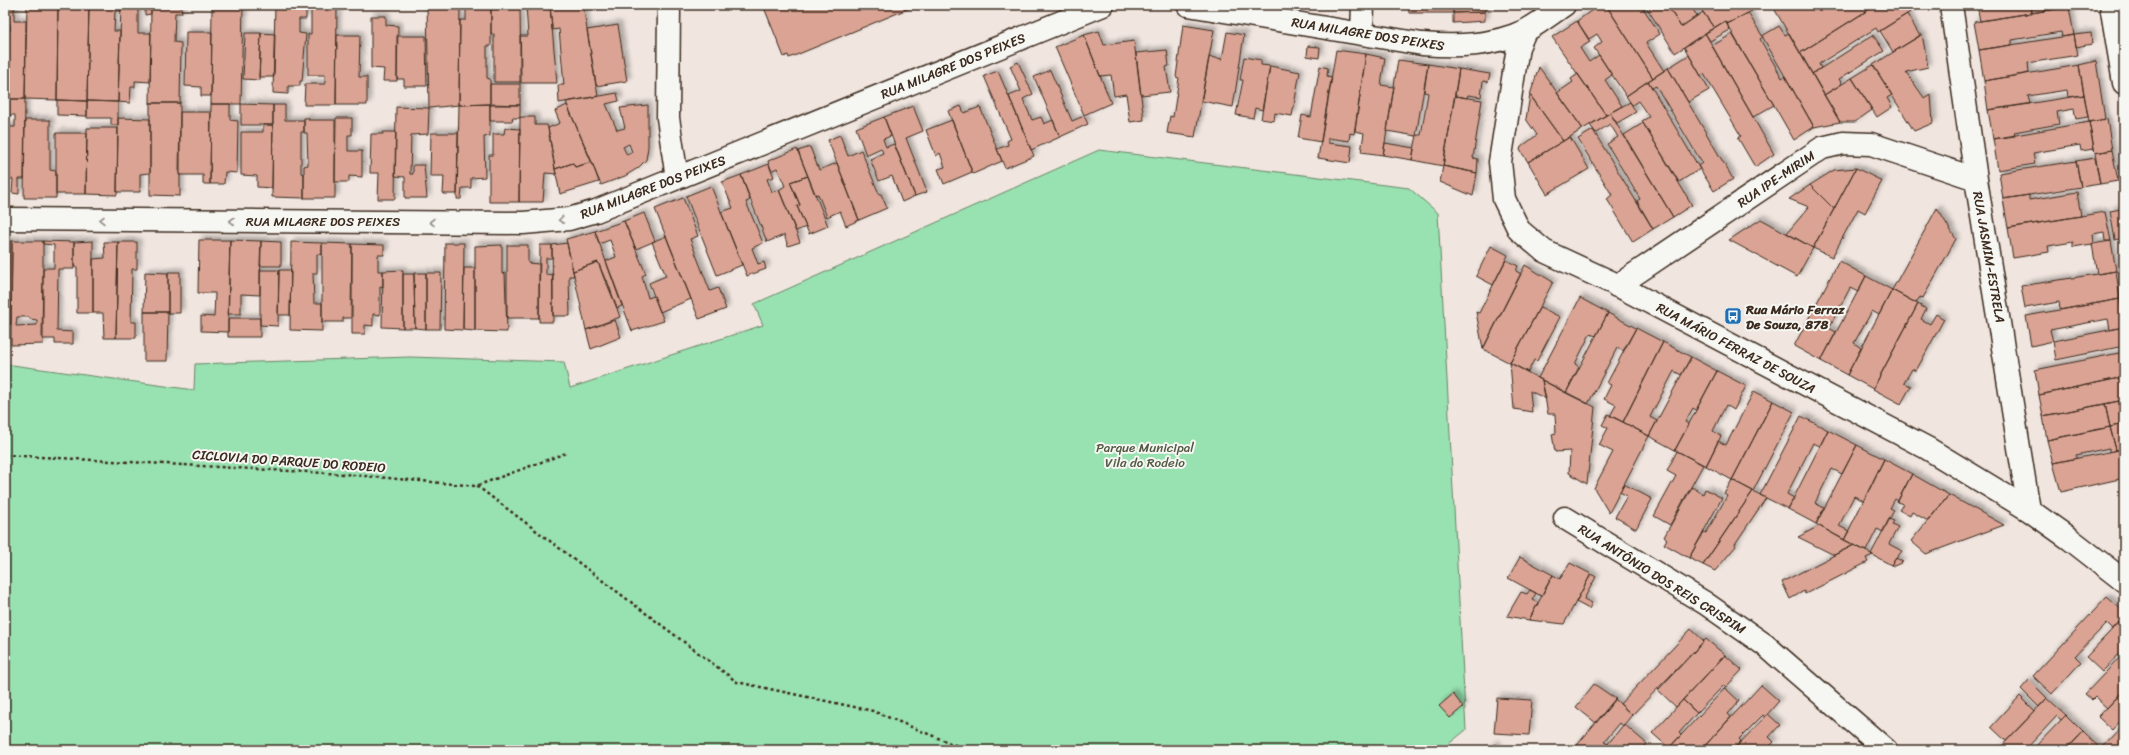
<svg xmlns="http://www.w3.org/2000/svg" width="2129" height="755" font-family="Sriracha,sans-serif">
	<defs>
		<filter id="shadow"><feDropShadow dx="3.5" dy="-3.5" stdDeviation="2" flood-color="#0004"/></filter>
	</defs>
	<rect width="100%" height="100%" fill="#f0e5df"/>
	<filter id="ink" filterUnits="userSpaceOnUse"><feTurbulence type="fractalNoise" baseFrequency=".025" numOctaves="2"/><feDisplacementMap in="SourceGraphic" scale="8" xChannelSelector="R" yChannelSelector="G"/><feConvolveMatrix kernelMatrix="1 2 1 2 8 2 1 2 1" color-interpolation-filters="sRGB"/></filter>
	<g filter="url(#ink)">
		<path fill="#98e1b0" stroke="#6a8667" d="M 1099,150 L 1409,188 L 1438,213 L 1466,730 L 1441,750 L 5,750 L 5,364 L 194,390 L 195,364 L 410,357 L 564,362 L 570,388 L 763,325 L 754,304 Z"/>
		<path fill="#daa393" stroke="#3b2a1e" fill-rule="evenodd" filter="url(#shadow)" d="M 5,5 L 14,5 L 14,21 L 26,21 L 25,99 L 5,99 L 5,80 L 8,80 L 8,76 L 5,76 L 5,31 L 10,31 L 10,24 L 5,24 Z
			M 27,5 L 58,5 L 57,100 L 25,99 Z
			M 58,5 L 89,5 L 87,101 L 57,100 Z
			M 89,5 L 121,5 L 121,11 L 115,11 L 114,31 L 120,31 L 118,102 L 87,101 Z
			M 121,5 L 147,5 L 147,9 L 151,9 L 151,14 L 145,15 L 145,9 L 138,10 L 138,33 L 151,33 L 150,82 L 135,81 L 135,87 L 131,87 L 130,103 L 118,102 Z
			M 151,5 L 181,5 L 182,13 L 175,13 L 174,42 L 181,43 L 180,103 L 150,103 Z
			M 212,5 L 243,5 L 241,104 L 211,104 Z
			M 275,5 L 306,6 L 306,19 L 299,19 L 299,33 L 306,34 L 302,81 L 300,81 L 300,86 L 288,86 L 288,94 L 273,93 Z
			M 311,5 L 337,5 L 336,105 L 304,105 L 305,84 L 325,84 L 325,75 L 308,75 L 308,34 L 311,34 Z
			M 427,5 L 460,5 L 459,105 L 429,108 Z
			M 466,5 L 491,5 L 491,46 L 487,46 L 487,78 L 490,79 L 490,104 L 459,105 L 460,20 L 466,20 Z
			M 526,5 L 550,5 L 557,83 L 520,83 L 520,36 L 528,36 Z
			M 561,5 L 583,5 L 598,96 L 559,103 L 558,85 L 564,85 L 559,29 L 552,30 L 550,6 Z
			M 763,5 L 917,5 L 789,58 L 788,55 L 784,57 Z
			M 1408,5 L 1453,5 L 1453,13 L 1409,13 Z
			M 1453,5 L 1485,5 L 1485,12 L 1453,13 Z
			M 1485,5 L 1506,5 L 1505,8 L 1485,7 Z
			M 1599,5 L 1606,5 L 1653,78 L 1626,96 L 1594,48 L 1602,42 L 1597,34 L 1589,39 L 1577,21 Z
			M 1606,5 L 1645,5 L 1643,8 L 1660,34 L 1646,43 L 1664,71 L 1653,78 Z
			M 1645,5 L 1667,5 L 1681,27 L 1703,12 L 1714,28 L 1675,53 Z
			M 1667,5 L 1690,5 L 1697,16 L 1681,27 Z
			M 1698,5 L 1749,5 L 1752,11 L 1727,24 L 1725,21 L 1714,28 Z
			M 1772,5 L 1793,6 L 1876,5 L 1800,53 Z
			M 1876,5 L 1912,5 L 1915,9 L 1878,32 L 1876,28 L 1819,64 L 1821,68 L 1812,74 L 1800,53 Z
			M 1977,5 L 2031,5 L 2032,13 L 1980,21 Z
			M 2031,5 L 2069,5 L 2069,7 L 2032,13 Z
			M 2069,7 L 2074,35 L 2062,37 L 2061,32 L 2012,40 L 2012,45 L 1979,50 L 1974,22 Z
			M 491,8 L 520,8 L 521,82 L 494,82 L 494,34 L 491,34 Z
			M 1485,12 L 1485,21 L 1453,23 L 1453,13 Z
			M 1748,13 L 1763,37 L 1760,39 L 1782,78 L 1785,76 L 1814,127 L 1794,140 L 1727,24 Z
			M 1907,14 L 1920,36 L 1893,52 L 1880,31 Z
			M 371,16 L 386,16 L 386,25 L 398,26 L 397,81 L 383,81 L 384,69 L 371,68 Z
			M 1577,21 L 1590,42 L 1580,48 L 1589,62 L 1599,55 L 1612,75 L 1605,80 L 1622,106 L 1606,115 L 1552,37 Z
			M 1725,21 L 1730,30 L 1710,41 L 1705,33 Z
			M 618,25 L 627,81 L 596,86 L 587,30 Z
			M 1183,25 L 1214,30 L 1195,137 L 1167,133 L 1170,116 L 1173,117 L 1179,78 L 1176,77 Z
			M 1779,26 L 1785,35 L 1789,33 L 1840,122 L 1814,127 L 1762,36 Z
			M 1099,31 L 1104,45 L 1134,41 L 1144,120 L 1130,122 L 1126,94 L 1114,96 L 1111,75 L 1100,76 L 1084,35 Z
			M 186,32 L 212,32 L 211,96 L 201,96 L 201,87 L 185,86 Z
			M 1227,32 L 1244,35 L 1233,107 L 1201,101 L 1209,57 L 1222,59 Z
			M 245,33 L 261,33 L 259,80 L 243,79 Z
			M 261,33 L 275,34 L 274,77 L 259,77 Z
			M 1705,33 L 1774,154 L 1755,167 L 1738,138 L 1741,136 L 1704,74 L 1701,76 L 1684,47 Z
			M 2091,33 L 2092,44 L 2076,47 L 2074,35 Z
			M 1732,34 L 1774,105 L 1753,117 L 1712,46 Z
			M 1922,34 L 1928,67 L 1906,72 L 1925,99 L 1931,95 L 1933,123 L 1914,131 L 1873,65 Z
			M 337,35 L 360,35 L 359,77 L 367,77 L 367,105 L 336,105 Z
			M 1084,35 L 1111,103 L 1084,115 L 1055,47 Z
			M 1873,35 L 1884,51 L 1839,79 L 1842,84 L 1824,95 L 1812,74 Z
			M 2074,35 L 2078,55 L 2028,63 L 2029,73 L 1984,81 L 1979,50 Z
			M 397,36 L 426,36 L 427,86 L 404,86 L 404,79 L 397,79 Z
			M 1308,46 L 1320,47 L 1319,58 L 1307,56 Z
			M 1167,50 L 1169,66 L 1166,67 L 1170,92 L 1141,95 L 1136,53 Z
			M 1336,50 L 1366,54 L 1354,134 L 1350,133 L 1349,141 L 1328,138 L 1328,143 L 1352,146 L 1350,163 L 1318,158 Z
			M 1366,54 L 1385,58 L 1381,85 L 1394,87 L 1383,155 L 1361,152 L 1364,133 L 1355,131 Z
			M 1689,55 L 1709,90 L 1688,102 L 1668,68 Z
			M 1244,57 L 1261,60 L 1261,65 L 1270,66 L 1262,110 L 1255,108 L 1253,118 L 1236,115 L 1243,80 L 1240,80 Z
			M 1398,60 L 1428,64 L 1416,136 L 1387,131 Z
			M 2096,61 L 2105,119 L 2089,122 L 2079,65 Z
			M 1018,62 L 1033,94 L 1023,99 L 1032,120 L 1041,117 L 1044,124 L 1053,120 L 1060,137 L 1031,150 L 1009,96 L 1021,91 L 1010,66 Z
			M 1428,64 L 1459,69 L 1443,166 L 1412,160 L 1417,135 L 1421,135 L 1428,93 L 1424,92 Z
			M 1873,65 L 1892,95 L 1887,98 L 1892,107 L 1877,117 L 1852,78 Z
			M 2079,65 L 2084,95 L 2068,97 L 2067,90 L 2028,96 L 2030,104 L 1988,110 L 1984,81 Z
			M 1270,66 L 1300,72 L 1292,116 L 1275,113 L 1274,121 L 1261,119 Z
			M 1320,66 L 1328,68 L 1327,76 L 1332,77 L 1321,142 L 1298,138 L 1302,115 L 1311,117 Z
			M 1539,67 L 1583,129 L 1563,141 L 1530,95 Z
			M 1668,68 L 1733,179 L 1714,191 L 1698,166 L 1702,163 L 1656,86 L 1652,88 L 1648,81 Z
			M 1459,69 L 1490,74 L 1488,82 L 1483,81 L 1481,97 L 1468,95 L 1467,98 L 1455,96 Z
			M 1050,70 L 1072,121 L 1084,116 L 1088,124 L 1060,137 L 1034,77 Z
			M 998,71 L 1034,156 L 1005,168 L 997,149 L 1008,145 L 1007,141 L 1011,139 L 984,76 Z
			M 1578,74 L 1606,115 L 1583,129 L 1557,93 L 1573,82 L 1571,79 Z
			M 1852,78 L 1872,110 L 1855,122 L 1840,122 L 1824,95 Z
			M 1648,81 L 1700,169 L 1679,182 L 1643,123 L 1642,121 L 1649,117 L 1638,101 L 1632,105 L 1626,96 Z
			M 490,84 L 520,84 L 520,105 L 490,105 Z
			M 617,93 L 619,101 L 606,104 L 617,130 L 625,128 L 620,108 L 648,105 L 648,147 L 646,160 L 638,168 L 625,176 L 601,185 L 566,102 ZM 629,144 L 632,152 L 627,155 L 623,147 Z
			M 1530,95 L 1563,141 L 1528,162 L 1520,150 L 1521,147 L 1537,135 L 1526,119 Z
			M 2084,95 L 2088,117 L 2076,119 L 2074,109 L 2057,112 L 2059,124 L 2014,132 L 2015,136 L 1993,139 L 1988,110 Z
			M 1455,96 L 1482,100 L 1473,158 L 1478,159 L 1477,173 L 1443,166 Z
			M 5,99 L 25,99 L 24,179 L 19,179 L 19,194 L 12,193 L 13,179 L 6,179 L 5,127 L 15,127 L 15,115 L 5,115 Z
			M 57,100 L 87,101 L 87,116 L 57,115 Z
			M 87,101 L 118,102 L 118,125 L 111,125 L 111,118 L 87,118 Z
			M 1630,102 L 1636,112 L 1617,123 L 1610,113 Z
			M 150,103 L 180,103 L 180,196 L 150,195 Z
			M 211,104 L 230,104 L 230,120 L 238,121 L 237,173 L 225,172 L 224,184 L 210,184 Z
			M 241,104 L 273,105 L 273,125 L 241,125 Z
			M 490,104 L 490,136 L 484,137 L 485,177 L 471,178 L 471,188 L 462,188 L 461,199 L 457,199 L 459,105 Z
			M 490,104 L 520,105 L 520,118 L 512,118 L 513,121 L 490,121 Z
			M 273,105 L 285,105 L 285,120 L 304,120 L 304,132 L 301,132 L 301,173 L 304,174 L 304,198 L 272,197 Z
			M 567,105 L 592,162 L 575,167 L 573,163 L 555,169 L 548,128 L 560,123 L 555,111 Z
			M 913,106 L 923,131 L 906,138 L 927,192 L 915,196 L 884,117 Z
			M 961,106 L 964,113 L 980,107 L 1002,161 L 973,174 L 948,111 Z
			M 396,107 L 429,108 L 428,134 L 411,135 L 410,174 L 413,174 L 413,165 L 424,165 L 427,198 L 405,198 L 405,177 L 395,176 Z
			M 180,112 L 211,112 L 210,184 L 203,184 L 203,175 L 179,175 Z
			M 1610,113 L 1673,217 L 1653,229 L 1637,201 L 1640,199 L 1607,144 L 1618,137 L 1610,124 L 1596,133 L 1590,125 Z
			M 520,117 L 535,117 L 535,125 L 547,125 L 548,128 L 556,174 L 545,173 L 543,202 L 519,202 Z
			M 884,117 L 891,136 L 883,139 L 886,147 L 894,144 L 915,196 L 902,202 L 892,176 L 879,181 L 870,159 L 883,153 L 881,148 L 866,155 L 856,128 Z
			M 118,118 L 150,119 L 150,173 L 140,174 L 140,192 L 117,192 Z
			M 304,118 L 309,118 L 308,120 L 335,120 L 335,198 L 304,198 L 304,166 L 308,165 L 307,133 L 304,133 Z
			M 336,118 L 352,118 L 352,135 L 348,135 L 348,151 L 362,151 L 362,177 L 349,176 L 349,182 L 335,182 Z
			M 2107,119 L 2112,150 L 2095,153 L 2089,122 Z
			M 25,120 L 50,120 L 50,170 L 56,171 L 56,198 L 24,198 Z
			M 952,120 L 972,172 L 944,184 L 938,169 L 945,167 L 940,153 L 936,156 L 926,130 Z
			M 2089,122 L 2094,149 L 2081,151 L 2080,145 L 2033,153 L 2035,164 L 1998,170 L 1993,139 Z
			M 1643,123 L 1692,205 L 1673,217 L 1624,135 Z
			M 263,125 L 273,125 L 272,188 L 257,187 L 257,176 L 241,175 L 241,132 L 263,132 Z
			M 87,128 L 118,128 L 117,195 L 86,194 Z
			M 505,128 L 520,129 L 519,202 L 489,202 L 489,155 L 493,155 L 493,134 L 504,134 Z
			M 1593,130 L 1653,229 L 1633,242 L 1607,199 L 1612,195 L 1578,139 Z
			M 383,132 L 396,132 L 395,199 L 378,199 L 379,173 L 370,173 L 371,134 L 383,134 Z
			M 56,133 L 87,133 L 86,194 L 56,194 Z
			M 431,133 L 458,133 L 457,194 L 443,194 L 444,176 L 430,176 Z
			M 840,135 L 848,156 L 861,150 L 879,194 L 881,194 L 887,208 L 859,220 L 828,140 Z
			M 1570,137 L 1589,169 L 1547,194 L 1528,162 Z
			M 1385,143 L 1414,148 L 1412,160 L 1383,155 Z
			M 810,147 L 819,170 L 837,163 L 859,220 L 846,226 L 840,211 L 827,217 L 818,194 L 815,195 L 798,151 Z
			M 797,149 L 808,176 L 790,182 L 800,205 L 797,206 L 806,227 L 796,231 L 779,190 L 785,186 L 777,168 L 771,171 L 768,161 Z
			M 2112,150 L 2118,181 L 2100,184 L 2095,153 Z
			M 2095,158 L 2100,184 L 2081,187 L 2076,161 Z
			M 2076,161 L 2081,187 L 2003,199 L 1999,173 Z
			M 592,162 L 599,182 L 560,194 L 555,169 L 573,163 L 575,167 Z
			M 769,164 L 774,177 L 767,179 L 772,192 L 779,190 L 800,242 L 788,246 L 784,235 L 767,242 L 741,175 Z
			M 1443,166 L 1477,173 L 1473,196 L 1440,182 Z
			M 1856,168 L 1882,181 L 1865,213 L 1858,209 L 1832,257 L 1813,248 Z
			M 1856,168 L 1834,209 L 1810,185 L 1834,170 Z
			M 741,175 L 750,200 L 746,202 L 763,243 L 752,248 L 758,264 L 764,262 L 766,269 L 747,276 L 721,212 L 733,208 L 722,182 Z
			M 808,176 L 828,226 L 809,234 L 797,206 L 800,205 L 790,182 Z
			M 1810,185 L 1834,209 L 1813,248 L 1787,233 L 1809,207 L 1789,199 Z
			M 711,186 L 742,265 L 717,275 L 686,196 Z
			M 2077,192 L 2081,216 L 2008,228 L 2003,199 L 2029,195 L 2029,200 Z
			M 683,198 L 698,236 L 690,239 L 710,291 L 718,288 L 726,309 L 699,319 L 655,209 Z
			M 1937,208 L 1956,239 L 1923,298 L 1920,297 L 1916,303 L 1892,290 Z
			M 2121,209 L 2124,238 L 2115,240 L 2110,211 Z
			M 2105,212 L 2111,241 L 2105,241 L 2104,232 L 2093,234 L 2094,243 L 2092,244 L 2073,247 L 2073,242 L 2048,246 L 2049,252 L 2013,258 L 2008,228 Z
			M 644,213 L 655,241 L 636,249 L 624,221 Z
			M 1761,219 L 1813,248 L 1797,277 L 1729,240 Z
			M 624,221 L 646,274 L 642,276 L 648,298 L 654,296 L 664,321 L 632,331 L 606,261 L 616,257 L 610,240 L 599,244 L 595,231 Z
			M 595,231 L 622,306 L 617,308 L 598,262 L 573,271 L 566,239 Z
			M 666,236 L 691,299 L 660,312 L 649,283 L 666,276 L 652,242 Z
			M 199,240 L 230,240 L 228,332 L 201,331 L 201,316 L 214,317 L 215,293 L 198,293 Z
			M 230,240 L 261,241 L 260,295 L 241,294 L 241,314 L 228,314 Z
			M 5,241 L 12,241 L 11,324 L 5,324 Z
			M 12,241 L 43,241 L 43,344 L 11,345 ZM 17,317 L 29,317 L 30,319 L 37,320 L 37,325 L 16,326 Z
			M 43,241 L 74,242 L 74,269 L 58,269 L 57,331 L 73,332 L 73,344 L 55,344 L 55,339 L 42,339 L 43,268 L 54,268 L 54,245 L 43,244 Z
			M 93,241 L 93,313 L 77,313 L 77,267 L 74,267 L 74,242 Z
			M 261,241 L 281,242 L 281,266 L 260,266 Z
			M 2111,241 L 2116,271 L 2097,274 L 2092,244 Z
			M 104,242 L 118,242 L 116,338 L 104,338 L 103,313 L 93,313 L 93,259 L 105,258 Z
			M 118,242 L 137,242 L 137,269 L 132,269 L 131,322 L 136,322 L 136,338 L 116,338 Z
			M 291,242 L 322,243 L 322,255 L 317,254 L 317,273 L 313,273 L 314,303 L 322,303 L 322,331 L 290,330 Z
			M 322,243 L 352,244 L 351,318 L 343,318 L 343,322 L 322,322 Z
			M 445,243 L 464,243 L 463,330 L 444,329 Z
			M 567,243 L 574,276 L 569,276 L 570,316 L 553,316 L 552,245 Z
			M 352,244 L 384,245 L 384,255 L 378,255 L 378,271 L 383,271 L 383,287 L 380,286 L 380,315 L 373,314 L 373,326 L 365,325 L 365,334 L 352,334 Z
			M 502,245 L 502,274 L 505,273 L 507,332 L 475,331 L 475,246 Z
			M 507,245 L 528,245 L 528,263 L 539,264 L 539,318 L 507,318 Z
			M 540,245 L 552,245 L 552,258 L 546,258 L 546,275 L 553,274 L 553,322 L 539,322 Z
			M 1491,246 L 1508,255 L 1493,285 L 1476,276 Z
			M 1506,260 L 1518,266 L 1516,271 L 1521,274 L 1483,349 L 1476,312 L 1479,313 Z
			M 1839,261 L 1866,276 L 1858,292 L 1850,288 L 1829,328 L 1836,332 L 1821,361 L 1794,346 Z
			M 598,262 L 605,281 L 607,280 L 620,317 L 586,330 L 573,271 Z
			M 1525,265 L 1553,282 L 1510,363 L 1483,349 Z
			M 464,268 L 475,268 L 475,331 L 463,330 Z
			M 260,270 L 279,270 L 278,326 L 260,325 Z
			M 279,270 L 291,270 L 290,315 L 278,315 Z
			M 403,270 L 403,328 L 382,327 L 383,271 Z
			M 2116,271 L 2120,299 L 2060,310 L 2059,302 L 2025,308 L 2021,286 Z
			M 145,272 L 168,273 L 168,312 L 144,312 Z
			M 168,272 L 180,272 L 180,313 L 168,313 Z
			M 414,273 L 426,273 L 426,329 L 415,328 Z
			M 426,273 L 441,273 L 440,329 L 426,329 Z
			M 403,274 L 414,274 L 415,328 L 403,328 Z
			M 1866,276 L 1892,290 L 1879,315 L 1872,311 L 1854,343 L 1861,348 L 1847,375 L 1821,361 Z
			M 1892,290 L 1918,304 L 1873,389 L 1847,375 Z
			M 1580,298 L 1608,313 L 1596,336 L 1590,334 L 1575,364 L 1579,367 L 1566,393 L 1538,378 Z
			M 2120,299 L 2124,327 L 2110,330 L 2108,319 L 2050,330 L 2053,341 L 2031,346 L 2026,316 Z
			M 2124,300 L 2124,323 L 2120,301 Z
			M 1918,304 L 1926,309 L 1921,319 L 1930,324 L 1936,314 L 1944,319 L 1916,371 L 1912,369 L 1904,383 L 1911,386 L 1901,404 L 1873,389 Z
			M 1540,307 L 1560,317 L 1537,361 L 1534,360 L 1528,372 L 1510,363 Z
			M 144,312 L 168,312 L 167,361 L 144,361 Z
			M 1608,313 L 1636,328 L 1623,351 L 1617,348 L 1588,404 L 1566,393 Z
			M 228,318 L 260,318 L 260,337 L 228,337 Z
			M 615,320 L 621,337 L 591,349 L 586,330 Z
			M 2124,327 L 2124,346 L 2056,360 L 2053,341 Z
			M 1636,328 L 1663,342 L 1623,422 L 1610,416 L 1616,405 L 1604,399 L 1611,385 L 1607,383 Z
			M 1663,342 L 1691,357 L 1681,375 L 1674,371 L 1650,417 L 1657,421 L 1649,436 L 1623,422 Z
			M 2124,352 L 2124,377 L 2039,395 L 2035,370 Z
			M 1691,357 L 1717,371 L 1696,410 L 1693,408 L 1685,422 L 1689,424 L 1675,450 L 1649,436 Z
			M 1510,363 L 1542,380 L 1546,399 L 1530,391 L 1532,412 L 1514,409 Z
			M 1717,371 L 1746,386 L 1734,410 L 1726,405 L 1713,431 L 1721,436 L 1706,466 L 1675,450 Z
			M 2124,377 L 2124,400 L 2043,416 L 2039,395 Z
			M 1542,380 L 1595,407 L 1587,484 L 1569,473 L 1570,451 L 1555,452 L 1552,434 L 1556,433 L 1555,414 L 1548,414 Z
			M 1754,391 L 1773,401 L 1732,480 L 1706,466 L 1718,441 L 1726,445 Z
			M 2124,400 L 2124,424 L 2110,427 L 2105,404 Z
			M 1773,401 L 1794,412 L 1753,491 L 1732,480 Z
			M 2105,404 L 2110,427 L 2047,440 L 2043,416 Z
			M 1608,414 L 1649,436 L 1609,513 L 1594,488 L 1613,452 L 1599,445 L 1608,428 L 1602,425 Z
			M 1801,416 L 1828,430 L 1820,446 L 1813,443 L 1787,494 L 1794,498 L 1788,509 L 1760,495 Z
			M 2124,424 L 2124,449 L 2116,450 L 2110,427 Z
			M 2110,427 L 2116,450 L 2109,452 L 2109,448 L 2076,455 L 2077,458 L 2053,463 L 2047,440 Z
			M 1828,430 L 1857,445 L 1842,474 L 1832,469 L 1815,503 L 1824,508 L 1816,524 L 1788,509 Z
			M 1857,445 L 1884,459 L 1864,501 L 1854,496 L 1839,526 L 1849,531 L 1844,540 L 1816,524 Z
			M 2124,449 L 2124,478 L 2061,492 L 2053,463 Z
			M 1677,451 L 1703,465 L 1670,525 L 1654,516 L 1676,476 L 1667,471 Z
			M 1884,459 L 1912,474 L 1898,501 L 1895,499 L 1890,508 L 1894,510 L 1883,532 L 1877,529 L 1866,551 L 1844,540 Z
			M 1912,474 L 1949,495 L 1928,521 L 1912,512 L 1910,516 L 1899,510 L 1903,504 L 1897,502 Z
			M 1732,480 L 1753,491 L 1703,565 L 1689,558 L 1704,532 L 1706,533 L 1727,496 L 1724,494 Z
			M 1624,484 L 1652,499 L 1636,529 L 1615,517 L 1627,496 L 1620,492 Z
			M 1692,487 L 1703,494 L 1705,489 L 1722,498 L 1689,558 L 1664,544 L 1667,539 L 1664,537 Z
			M 1753,491 L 1766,498 L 1735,544 L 1736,546 L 1715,571 L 1703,565 Z
			M 1949,495 L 2004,525 L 1926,554 L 1911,541 Z
			M 1889,519 L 1894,521 L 1892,524 L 1898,527 L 1889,544 L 1902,551 L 1891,565 L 1871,554 Z
			M 1819,526 L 1843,539 L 1854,545 L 1834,555 L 1798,537 Z
			M 1854,545 L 1873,555 L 1866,558 L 1868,562 L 1805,594 L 1804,591 L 1790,599 L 1782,582 Z
			M 1520,557 L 1553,575 L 1541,596 L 1508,578 Z
			M 1896,558 L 1903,562 L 1894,566 L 1891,565 Z
			M 1570,563 L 1591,574 L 1564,624 L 1529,620 L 1553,575 L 1560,579 Z
			M 1591,574 L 1596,577 L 1584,599 L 1592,603 L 1589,609 L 1576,602 Z
			M 1530,590 L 1536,593 L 1532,600 L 1538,603 L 1529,620 L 1507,616 L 1521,592 L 1527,594 Z
			M 2107,597 L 2124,612 L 2124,617 L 2113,629 L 2107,623 L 2075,656 L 2081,662 L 2052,694 L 2033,676 Z
			M 2124,617 L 2124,649 L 2102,672 L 2086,657 Z
			M 1691,629 L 1704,641 L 1632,715 L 1620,704 Z
			M 1706,639 L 1725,655 L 1676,707 L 1658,690 Z
			M 2124,653 L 2124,690 L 2107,708 L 2095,697 L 2092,700 L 2085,694 Z
			M 1725,655 L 1742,670 L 1726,687 L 1724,685 L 1697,713 L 1683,700 Z
			M 2029,680 L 2047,698 L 2039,707 L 2021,689 Z
			M 1594,684 L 1616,699 L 1596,723 L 1576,707 Z
			M 1761,685 L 1779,701 L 1765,717 L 1763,715 L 1739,739 L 1741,741 L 1733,750 L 1701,750 Z
			M 1725,688 L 1739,701 L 1728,714 L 1731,717 L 1701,750 L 1671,750 L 1669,748 Z
			M 2124,690 L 2124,717 L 2112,730 L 2098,717 Z
			M 1453,694 L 1463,707 L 1450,718 L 1439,706 Z
			M 2020,696 L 2035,711 L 2006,741 L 1991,727 Z
			M 1497,698 L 1532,700 L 1529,735 L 1494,733 Z
			M 2047,698 L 2066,715 L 2061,720 L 2057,716 L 2025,750 L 1998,750 Z
			M 1615,699 L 1632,715 L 1623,726 L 1620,723 L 1604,742 L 1608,744 L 1603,750 L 1573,750 Z
			M 1683,700 L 1697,713 L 1679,733 L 1681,735 L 1669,748 L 1652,733 Z
			M 1768,714 L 1780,725 L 1769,737 L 1774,742 L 1766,750 L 1733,750 Z
			M 2066,715 L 2083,732 L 2066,750 L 2032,750 Z
			M 1624,724 L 1647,744 L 1641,750 L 1603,750 Z
			M 2124,725 L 2124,750 L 2102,750 L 2101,749 Z
			M 2083,732 L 2101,749 L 2100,750 L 2066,750 Z
			M 1495,744 L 1499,750 L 1487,750 Z"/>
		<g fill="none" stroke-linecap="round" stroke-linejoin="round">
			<defs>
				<path id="minor" d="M 669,5 L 668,118 L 677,178
					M 1188,5 L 1422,44 C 1457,47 1492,46 1525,31 C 1538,24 1551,14 1564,5
					M 1951,5 L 1976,179 L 2029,510
					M 2111,5 L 2124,83
					M 1525,31 L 1518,47 L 1500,162 L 1504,199 L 1519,230 L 1544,251 L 1613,283 L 1927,448 L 2029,510 L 2070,539 L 2124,581
					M 1362,34 L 1363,5
					M 5,219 L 523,223 L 569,219 L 596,211 L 1103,5
					M 1617,286 L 1822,148 L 1843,143 L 1871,144 L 1976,179
					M 1565,518 L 1705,603 L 1765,645 L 1886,750"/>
			</defs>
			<use href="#minor" stroke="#3b2a1e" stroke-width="25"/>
			<path stroke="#3b2a1e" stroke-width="2.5" stroke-dasharray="3 3" stroke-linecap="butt" d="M 5,455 L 343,474 L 476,486 L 566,453
				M 477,486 L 737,682 L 873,711 L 967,750"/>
			<use href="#minor" stroke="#f6f6f2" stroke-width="22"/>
		</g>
		<defs><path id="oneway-chevron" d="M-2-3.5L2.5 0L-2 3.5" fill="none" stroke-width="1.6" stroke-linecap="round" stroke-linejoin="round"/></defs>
		<g stroke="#989088">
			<use href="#oneway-chevron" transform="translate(102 220) rotate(-180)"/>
			<use href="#oneway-chevron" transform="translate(561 220) rotate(174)"/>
			<use href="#oneway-chevron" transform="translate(232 221) rotate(-180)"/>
			<use href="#oneway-chevron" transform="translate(432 222) rotate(-180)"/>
		</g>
	</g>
	<defs>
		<symbol id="bus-square" viewBox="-11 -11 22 22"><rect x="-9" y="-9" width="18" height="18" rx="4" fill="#1f6fb2" stroke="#f6f6f2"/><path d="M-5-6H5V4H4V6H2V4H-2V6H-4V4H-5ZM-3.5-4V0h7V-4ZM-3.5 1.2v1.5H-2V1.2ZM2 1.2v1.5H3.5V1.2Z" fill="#fff"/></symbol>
	</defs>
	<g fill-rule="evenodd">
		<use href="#bus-square" x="1723" y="306" width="20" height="20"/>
	</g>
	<g text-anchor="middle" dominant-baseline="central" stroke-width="4" stroke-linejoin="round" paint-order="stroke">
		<g font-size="13" fill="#3b2a1e" stroke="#f6f6f2">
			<text transform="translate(1368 34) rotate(9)">RUA MILAGRE DOS PEIXES</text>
			<text transform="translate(953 66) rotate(-22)">RUA MILAGRE DOS PEIXES</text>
			<text transform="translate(1776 179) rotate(-34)">RUA IPE-MIRIM</text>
			<text transform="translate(653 187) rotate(-21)">RUA MILAGRE DOS PEIXES</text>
			<text x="323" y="221">RUA MILAGRE DOS PEIXES</text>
			<text transform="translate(1989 257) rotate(80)">RUA JASMIM-ESTRELA</text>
			<text transform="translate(1736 348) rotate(28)">RUA MÁRIO FERRAZ DE SOUZA</text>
			<text transform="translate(289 461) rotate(4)">CICLOVIA DO PARQUE DO RODEIO</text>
			<text transform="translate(1662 579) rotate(32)">RUA ANTÔNIO DOS REIS CRISPIM</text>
		</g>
		<g font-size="13" font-weight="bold" fill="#3b2a1e" stroke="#f6f6f2" text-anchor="start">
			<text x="1746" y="309">Rua Mário Ferraz<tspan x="1746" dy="15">De Souza, 878</tspan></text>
		</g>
		<g font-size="13" fill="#525842" stroke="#f6f6f2">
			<text x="1145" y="447">Parque Municipal<tspan x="1145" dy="15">Vila do Rodeio</tspan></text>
		</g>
	</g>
	<rect width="2129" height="755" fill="none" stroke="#f6f6f2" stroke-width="20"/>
	<rect x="10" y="10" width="2109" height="735" fill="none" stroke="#3b2a1e" stroke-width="1.5" filter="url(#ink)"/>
</svg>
